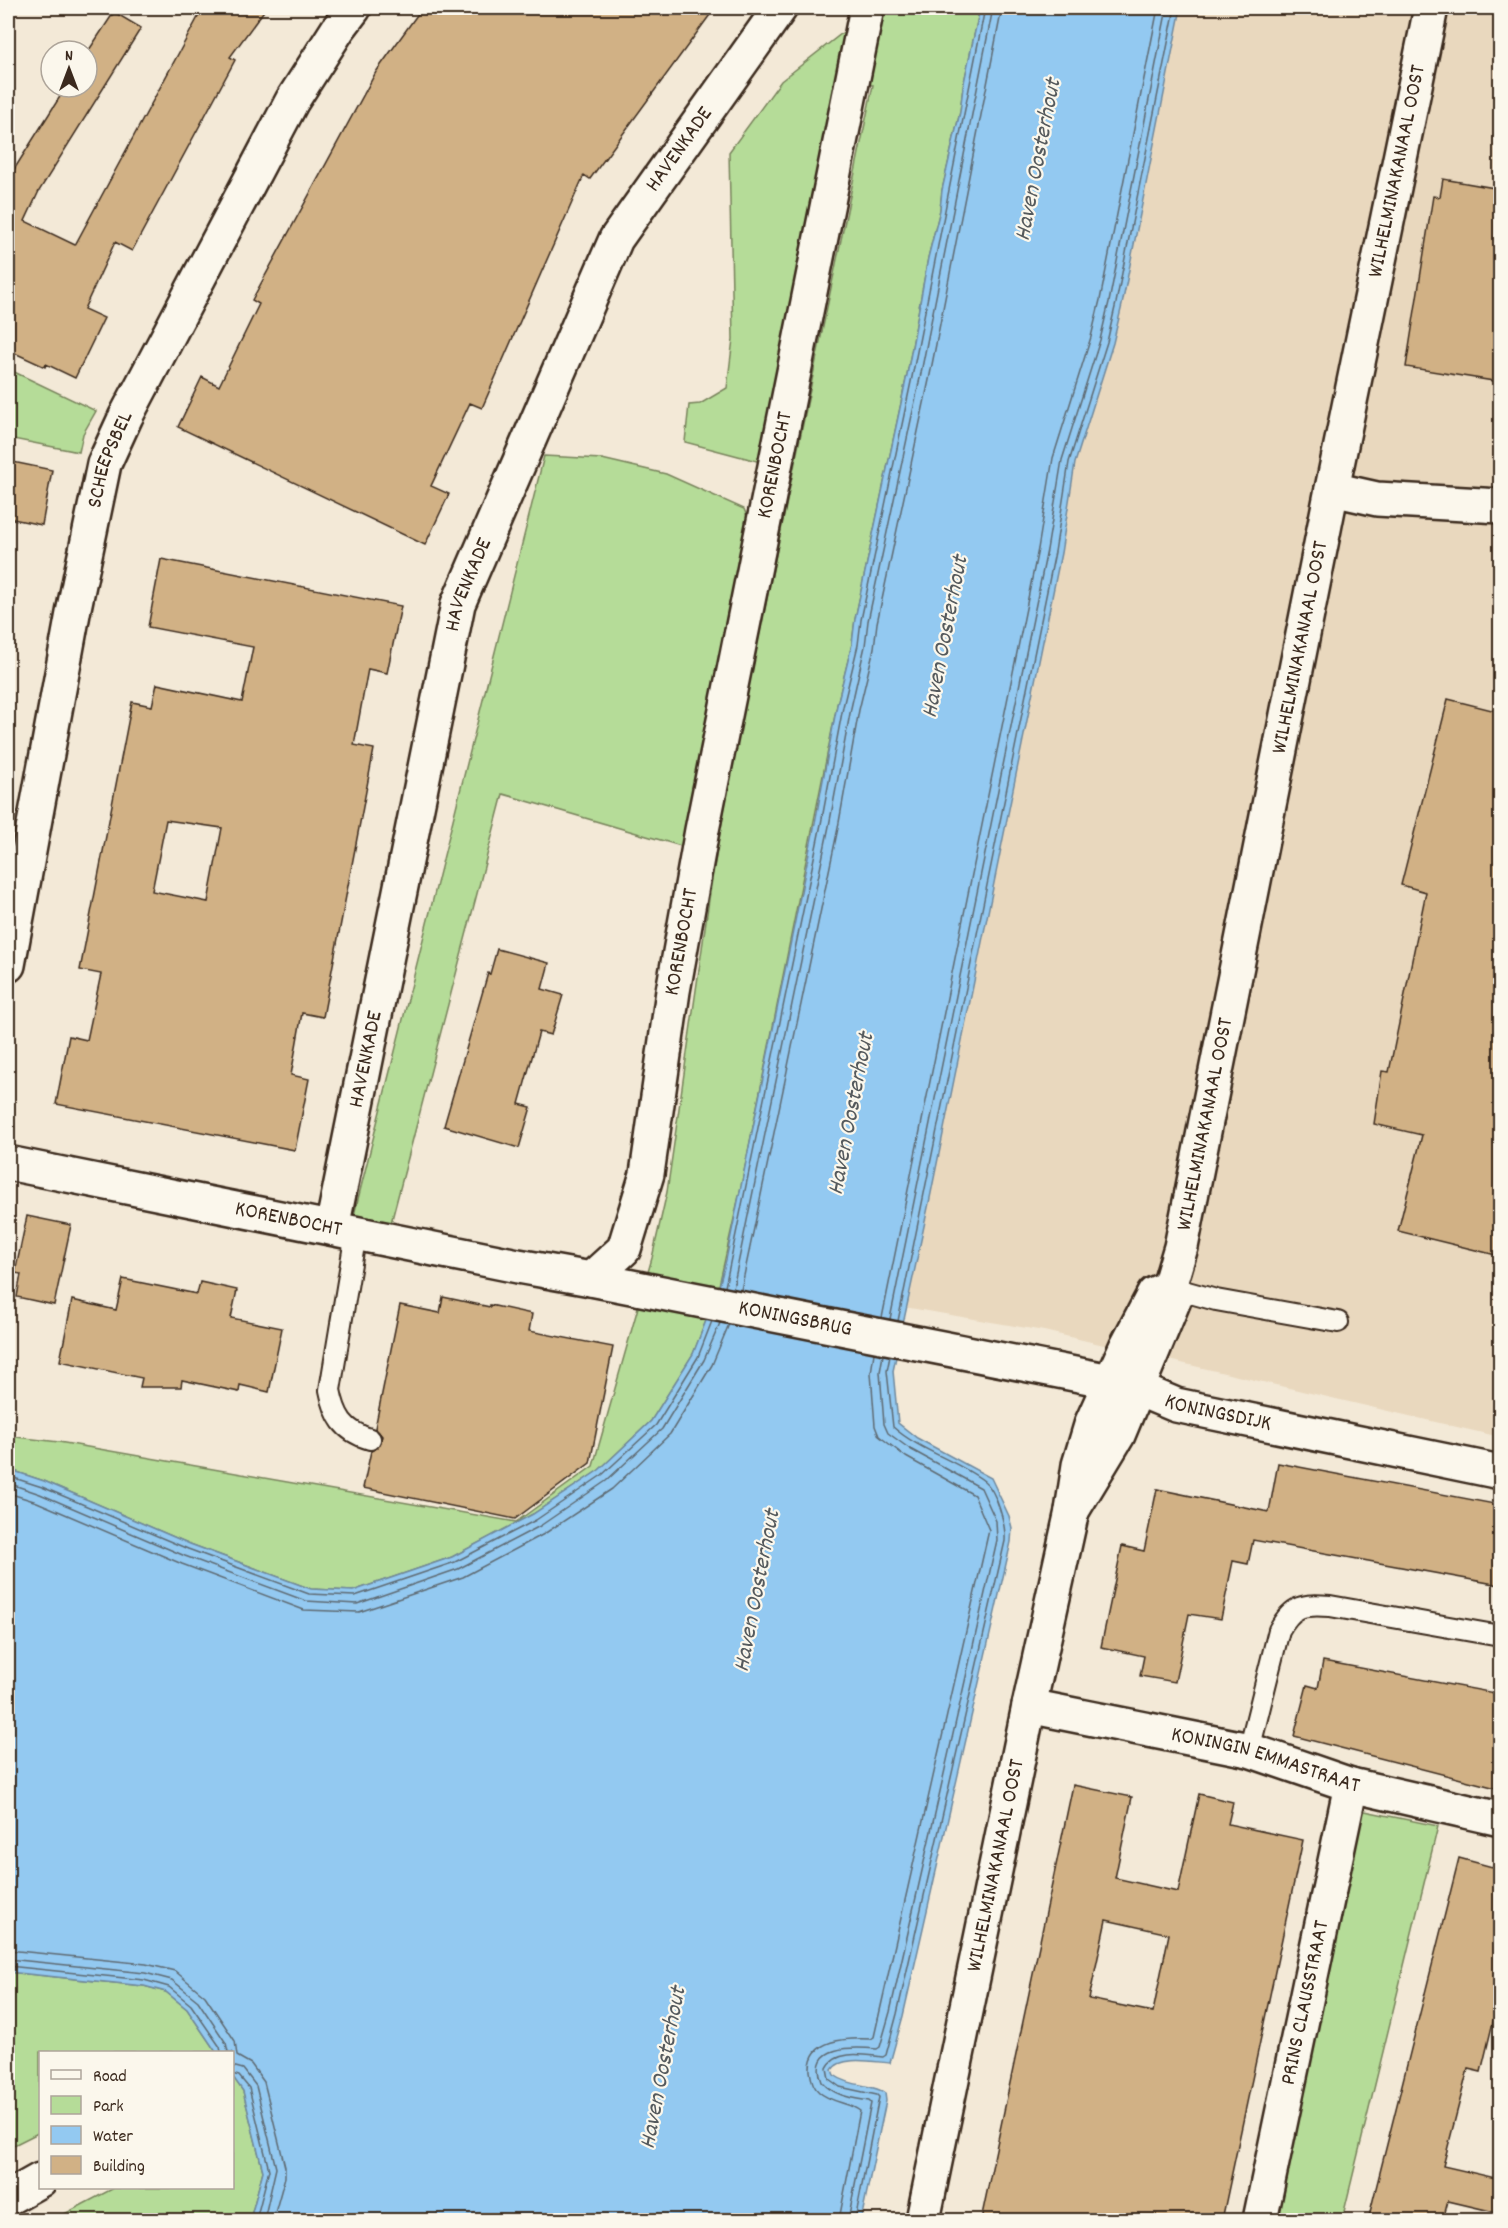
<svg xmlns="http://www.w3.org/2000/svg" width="1508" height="2228" font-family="Dekko,sans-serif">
	<rect width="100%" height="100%" fill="#f3e9d7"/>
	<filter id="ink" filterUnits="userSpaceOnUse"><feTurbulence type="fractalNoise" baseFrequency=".0167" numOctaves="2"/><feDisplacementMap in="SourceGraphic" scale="12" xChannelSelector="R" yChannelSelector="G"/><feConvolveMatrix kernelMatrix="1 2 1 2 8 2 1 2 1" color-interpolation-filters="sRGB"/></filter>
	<g filter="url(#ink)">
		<path fill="#e9d8be" d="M 1084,8 L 1500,8 L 1500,1437 L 1044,1331 L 846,1297 Z"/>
		<path fill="#b5dc98" stroke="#78835b" stroke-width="1.5" d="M 854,8 L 980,8 L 963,87 L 960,112 L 942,190 L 940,210 L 928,258 L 907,375 L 855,619 L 852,644 L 837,705 L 741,1187 L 718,1290 L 693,1354 L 651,1421 L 599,1470 L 533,1514 L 452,1557 L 353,1591 L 311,1589 L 190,1544 L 44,1481 L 8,1469 L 8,1436 L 59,1442 L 516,1522 L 593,1466 L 652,1258 L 667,1192 L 712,879 L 730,777 L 873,85 L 838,83 L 761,462 L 685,442 L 689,405 L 700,404 L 727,388 L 733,339 L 729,152 L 781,81 L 851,26 Z
			M 8,369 L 96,411 L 83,434 L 79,452 L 8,438 Z
			M 544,456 L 602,459 L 666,474 L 744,509 L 748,519 L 747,534 L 681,846 L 503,794 L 391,1223 L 354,1215 Z
			M 1360,1810 L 1438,1826 L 1342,2220 L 1270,2220 Z
			M 8,1972 L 144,1986 L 166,1992 L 187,2009 L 216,2052 L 40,2052 L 40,2132 L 8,2148 Z
			M 233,2077 L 243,2091 L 263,2171 L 250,2220 L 53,2220 L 114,2188 L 232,2188 Z"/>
		<path fill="#93c9f1" stroke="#70899d" stroke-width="1.5" d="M 980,8 L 1181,8 L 1122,305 L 1113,343 L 1075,463 L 1061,553 L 930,1198 L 893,1371 L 898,1423 L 917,1438 L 991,1478 L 1009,1516 L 1012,1528 L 1011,1542 L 903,2016 L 890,2063 C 875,2062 840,2055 832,2070 L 834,2075 C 850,2087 874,2084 885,2093 L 886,2101 L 861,2220 L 250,2220 L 263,2171 L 243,2091 L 233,2077 L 232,2052 L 216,2052 L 187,2009 L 166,1992 L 144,1986 L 8,1972 L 8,1469 L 44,1481 L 190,1544 L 311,1589 L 353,1591 L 452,1557 L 533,1514 L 599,1470 L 651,1421 L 693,1354 L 718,1290 L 726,1260 L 815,823 L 837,705 L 852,644 L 855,619 L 907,375 L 928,258 L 940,210 L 942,190 L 960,112 L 963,87 Z"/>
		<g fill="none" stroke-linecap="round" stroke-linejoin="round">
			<path stroke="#5e6a72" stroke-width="1.5" d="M 725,1287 L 821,824 L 843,707 L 858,645 L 861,620 L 912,377 L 985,8
				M 733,1288 L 829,826 L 851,708 L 865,646 L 868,621 L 920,378 L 993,8
				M 741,1290 L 838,828 L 859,710 L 874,648 L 877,623 L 929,380 L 1002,8
				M 882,1318 L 1038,549 L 1053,458 L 1091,337 L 1100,300 L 1158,8
				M 890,1319 L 1047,550 L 1062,460 L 1100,340 L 1109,302 L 1167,8
				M 898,1321 L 1055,552 L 1069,462 L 1107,342 L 1116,303 L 1175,8
				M 8,1476 L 42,1487 L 188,1549 L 309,1594 L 355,1596 L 455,1562 L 536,1520 L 602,1475 L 656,1425 L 698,1357 L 712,1321
				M 8,1483 L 40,1494 L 185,1556 L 306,1601 L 357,1604 L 458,1569 L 540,1526 L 606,1481 L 662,1429 L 704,1360 L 720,1323
				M 8,1493 L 37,1502 L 182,1564 L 304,1610 L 359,1612 L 463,1577 L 544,1534 L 612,1489 L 670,1434 L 712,1365 L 729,1324
				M 8,1950 L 146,1964 L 175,1971 L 205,1996 L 235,2041 L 237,2056 L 251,2064 L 264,2082 L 285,2167 L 285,2177 L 273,2220
				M 8,1959 L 145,1973 L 172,1980 L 198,2001 L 226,2043 L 228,2052
				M 8,1966 L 144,1980 L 169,1987 L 191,2005 L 220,2047 L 221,2052
				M 232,2066 L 243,2069 L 256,2086 L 276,2168 L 264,2220
				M 232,2074 L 239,2076 L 249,2088 L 269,2170 L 256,2220
				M 839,2220 L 860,2111 C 849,2102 831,2103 819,2092 C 813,2087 811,2079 810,2071 C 808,2038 848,2038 871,2039 L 874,2037 L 989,1530 L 974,1495 L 906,1457 L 879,1436 L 875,1426 L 871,1373 L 874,1353
				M 848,2220 L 871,2103 L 869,2101 C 852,2098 834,2096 822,2082 C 807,2044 854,2047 877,2049 L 880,2047 L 890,2012 L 997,1540 L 996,1521 L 981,1488 L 910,1449 L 888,1433 L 884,1424 L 880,1372 L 883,1355
				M 855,2220 L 879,2097 L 877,2095 L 840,2087 L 829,2079 L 827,2068 C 836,2049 865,2055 883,2057 L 886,2055 L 897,2014 L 1005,1541 C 1006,1526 997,1491 984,1481 C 956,1460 920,1451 893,1427 L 887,1371 L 890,1356"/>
		</g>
		<path fill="#d1b185" stroke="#3b2a1e" stroke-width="1.5" fill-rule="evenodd" d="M 203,8 L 266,8 L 230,57 L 235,60 L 132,251 L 115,242 L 84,309 L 104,318 L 75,378 L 46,364 L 45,367 L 8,350 L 8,179 L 66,87 L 87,87 L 87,53 L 114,12 L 141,28 L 39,191 L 25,221 L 75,245 Z
			M 422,8 L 715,8 L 590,179 L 584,175 L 482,408 L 470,403 L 431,486 L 449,494 L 425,545 L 178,427 L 202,377 L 219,386 L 259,304 L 252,300 L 376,72 Z
			M 1443,179 L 1500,189 L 1500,243 L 1495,276 L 1500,277 L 1500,382 L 1406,367 L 1433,196 L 1440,197 Z
			M 8,461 L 52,470 L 42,525 L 8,518 Z
			M 161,559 L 401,606 L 387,673 L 368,669 L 354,745 L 374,749 L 323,1017 L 302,1013 L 291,1075 L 309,1079 L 295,1150 L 56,1104 L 69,1036 L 87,1040 L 101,974 L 80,970 L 132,702 L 152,706 L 157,684 L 242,702 L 253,647 L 148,627 ZM 166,820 L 222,828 L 208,902 L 152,891 Z
			M 1448,699 L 1500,712 L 1500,1256 L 1398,1231 L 1422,1135 L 1374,1124 L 1382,1071 L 1389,1072 L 1426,892 L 1401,885 Z
			M 497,949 L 549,963 L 542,989 L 563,995 L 551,1035 L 539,1032 L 519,1104 L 531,1107 L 519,1148 L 444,1126 L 488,973 L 490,974 Z
			M 27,1216 L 71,1225 L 54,1305 L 17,1297 L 21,1274 L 15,1273 Z
			M 123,1279 L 197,1294 L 200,1282 L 237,1290 L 231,1318 L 282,1328 L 269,1392 L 240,1385 L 239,1392 L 182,1380 L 181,1387 L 140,1387 L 142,1378 L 60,1361 L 72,1300 L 116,1310 Z
			M 443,1297 L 490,1307 L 490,1305 L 532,1314 L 529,1331 L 613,1347 L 590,1463 L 515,1519 L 363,1488 L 371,1451 L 377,1448 L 381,1442 L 382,1436 L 375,1428 L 400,1305 L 440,1313 Z
			M 1278,1463 L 1500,1505 L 1500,1585 L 1253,1540 L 1248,1564 L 1233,1561 L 1221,1619 L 1189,1614 L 1175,1682 L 1140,1676 L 1144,1656 L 1101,1647 L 1122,1546 L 1144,1551 L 1157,1489 L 1269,1512 Z
			M 1323,1661 L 1500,1694 L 1500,1789 L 1294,1736 L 1307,1685 L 1318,1688 Z
			M 1073,1785 L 1132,1797 L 1115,1878 L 1178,1892 L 1199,1794 L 1233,1802 L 1228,1824 L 1303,1840 L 1222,2220 L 981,2220 ZM 1106,1920 L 1169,1934 L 1153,2012 L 1089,1999 Z
			M 1459,1858 L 1500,1869 L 1500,1993 L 1481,2072 L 1468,2069 L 1443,2166 L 1500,2179 L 1500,2191 L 1495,2212 L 1448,2201 L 1443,2220 L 1368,2220 Z"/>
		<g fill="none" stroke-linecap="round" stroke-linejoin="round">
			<defs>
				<path id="service" d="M 356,1233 L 330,1390 C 335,1416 343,1431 370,1439
					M 1169,1287 L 1216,1300 L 1338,1322
					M 1249,1750 L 1279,1630 C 1293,1605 1303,1604 1330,1606 L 1500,1636"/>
				<g id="minor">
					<path d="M 1332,489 L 1377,499 L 1500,506"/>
					<path id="s1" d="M 8,965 L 74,608 L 104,464 L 126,416 L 292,101 L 338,29 L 354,8"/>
					<path id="s2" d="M 8,1163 L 518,1266 L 591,1279 L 624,1249 L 647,1174 L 673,991 L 702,830 L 867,8"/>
					<path id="s3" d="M 332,1228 L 458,604 L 616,239 L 780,8"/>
					<path id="s4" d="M 591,1279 L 1110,1381 L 1138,1389 L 1176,1405 L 1500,1472"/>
					<path id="s5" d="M 1072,1511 L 1118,1435 L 1174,1300 L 1169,1287 L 1181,1247 L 1332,489 L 1431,8"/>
					<path id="s6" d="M 1029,1706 L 1249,1750 L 1351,1785 L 1500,1819"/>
					<path d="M 8,2198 L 40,2180"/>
					<path id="s7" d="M 923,2220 L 1029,1706 L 1072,1511 L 1079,1465 L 1092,1422 L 1126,1347 L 1154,1294 L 1169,1287"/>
					<path id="s8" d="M 1260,2220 L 1351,1785"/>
				</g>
			</defs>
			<use href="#service" stroke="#3b2a1e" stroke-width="24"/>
			<use href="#minor" stroke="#3b2a1e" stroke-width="38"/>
			<use href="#service" stroke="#fbf7ec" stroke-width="20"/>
			<use href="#minor" stroke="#fbf7ec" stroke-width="33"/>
		</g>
	</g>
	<g text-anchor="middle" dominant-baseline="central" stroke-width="4.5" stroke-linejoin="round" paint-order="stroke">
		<g font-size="22" fill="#3b2a1e" stroke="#fbf7ec">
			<text stroke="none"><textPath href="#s3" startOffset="1144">HAVENKADE</textPath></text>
			<text stroke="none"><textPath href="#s5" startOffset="1388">WILHELMINAKANAAL OOST</textPath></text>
			<text stroke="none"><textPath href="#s1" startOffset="516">SCHEEPSBEL</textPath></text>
			<text stroke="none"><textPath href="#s2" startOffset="1438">KORENBOCHT</textPath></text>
			<text stroke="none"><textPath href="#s3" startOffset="658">HAVENKADE</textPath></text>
			<text stroke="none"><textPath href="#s5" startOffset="902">WILHELMINAKANAAL OOST</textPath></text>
			<text stroke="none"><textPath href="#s2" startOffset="952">KORENBOCHT</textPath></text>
			<text stroke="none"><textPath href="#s3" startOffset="172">HAVENKADE</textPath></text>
			<text stroke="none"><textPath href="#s5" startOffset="416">WILHELMINAKANAAL OOST</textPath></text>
			<text stroke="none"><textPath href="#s2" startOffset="286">KORENBOCHT</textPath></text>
			<text stroke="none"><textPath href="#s4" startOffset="208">KONINGSBRUG</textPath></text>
			<text stroke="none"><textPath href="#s4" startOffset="642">KONINGSDIJK</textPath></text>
			<text stroke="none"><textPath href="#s6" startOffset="243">KONINGIN EMMASTRAAT</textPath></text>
			<text stroke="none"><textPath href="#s7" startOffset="362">WILHELMINAKANAAL OOST</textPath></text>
			<text stroke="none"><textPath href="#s8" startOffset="222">PRINS CLAUSSTRAAT</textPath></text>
		</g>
		<g font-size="24" font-style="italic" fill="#555a5d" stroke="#fbf7ec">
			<text transform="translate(1039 160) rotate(-79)">Haven Oosterhout</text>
			<text transform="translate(946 637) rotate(-79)">Haven Oosterhout</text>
			<text transform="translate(852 1114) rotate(-79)">Haven Oosterhout</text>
			<text transform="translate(758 1591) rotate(-79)">Haven Oosterhout</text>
			<text transform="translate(664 2068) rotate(-79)">Haven Oosterhout</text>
		</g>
	</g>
	<rect width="1508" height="2228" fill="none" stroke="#fbf7ec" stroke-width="30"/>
	<rect x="15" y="15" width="1478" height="2198" fill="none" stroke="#3b2a1e" stroke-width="2" filter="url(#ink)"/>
	<rect x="39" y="2051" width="195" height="138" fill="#fbf7ec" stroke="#aea59a" stroke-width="1.5"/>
	<rect x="51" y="2070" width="30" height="9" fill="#fbf7ec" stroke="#aea59a" stroke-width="1.5"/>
	<text x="93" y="2081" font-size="18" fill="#3b2a1e">Road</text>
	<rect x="51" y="2096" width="30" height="18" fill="#b5dc98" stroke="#aea59a" stroke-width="1.5"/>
	<text x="93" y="2111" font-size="18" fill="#3b2a1e">Park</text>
	<rect x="51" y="2126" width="30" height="18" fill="#93c9f1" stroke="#aea59a" stroke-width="1.5"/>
	<text x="93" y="2141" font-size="18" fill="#3b2a1e">Water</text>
	<rect x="51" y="2156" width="30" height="18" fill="#d1b185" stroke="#aea59a" stroke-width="1.5"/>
	<text x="93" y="2171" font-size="18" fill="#3b2a1e">Building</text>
	<g transform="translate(69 69)"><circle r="28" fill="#fbf7ec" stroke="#aea59a" stroke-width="1.5"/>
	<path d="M0-4.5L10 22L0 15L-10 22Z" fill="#3b2a1e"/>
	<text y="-9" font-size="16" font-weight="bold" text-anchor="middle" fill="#3b2a1e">N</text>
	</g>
</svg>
